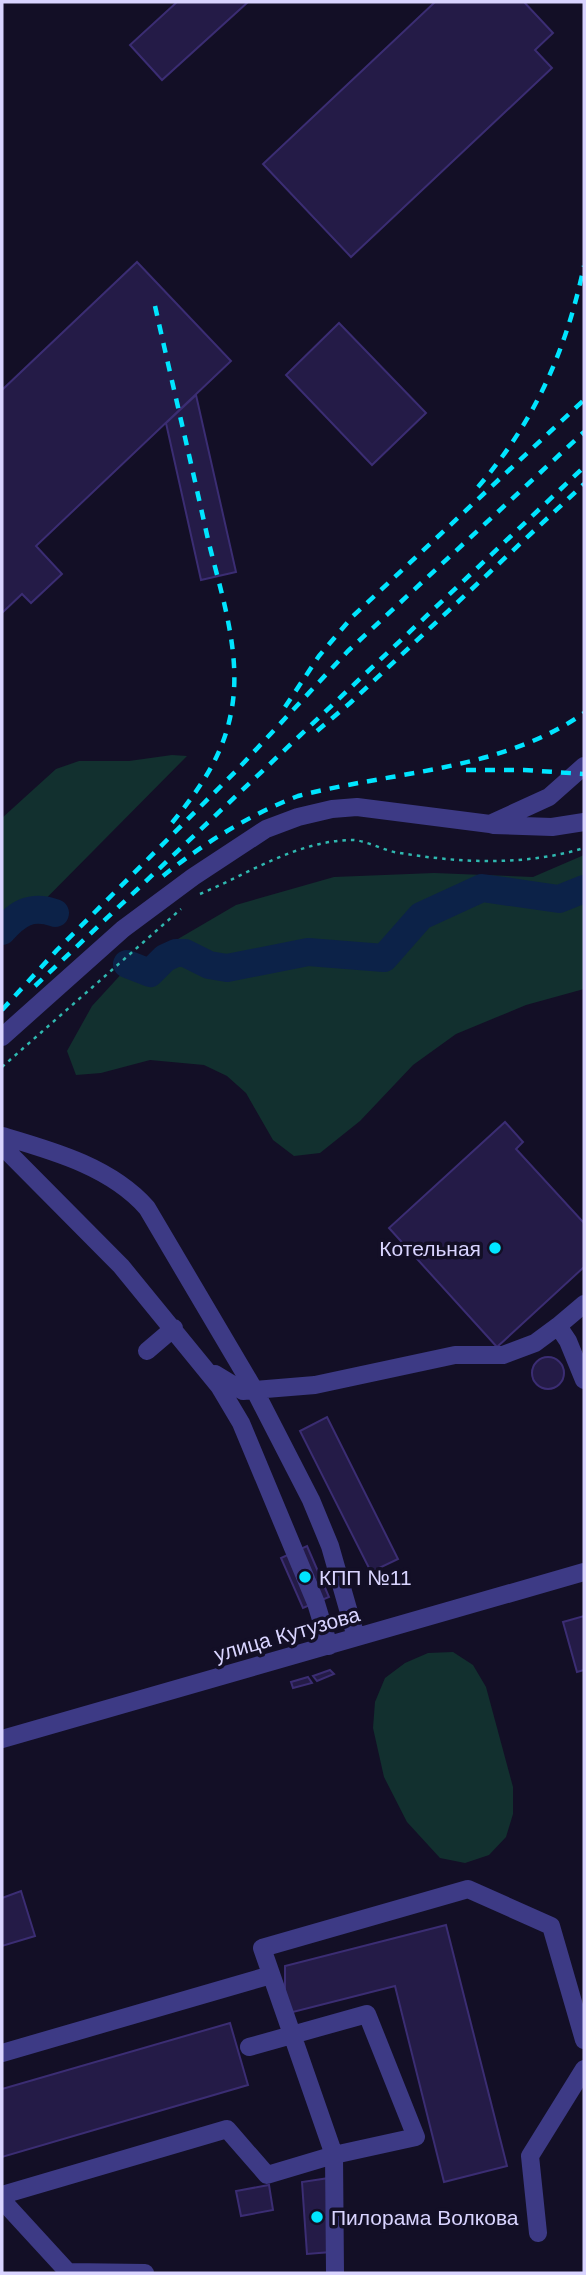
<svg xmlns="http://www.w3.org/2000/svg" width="586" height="2275" font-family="Helvetica,sans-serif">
	<rect width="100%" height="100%" fill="#130f26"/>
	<path fill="#12302f" d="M 172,755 L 187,756 L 2,943 L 2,818 L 56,769 L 79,761 L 129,761 Z
		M 584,855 L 584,989 L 526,1005 L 456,1034 L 413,1065 L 360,1121 L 320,1153 L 294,1156 L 273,1140 L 246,1093 L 227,1076 L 204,1065 L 150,1060 L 101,1073 L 76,1075 L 67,1051 L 92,1006 L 125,970 L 236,905 L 334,877 L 434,873 L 533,877 Z
		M 453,1652 L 473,1665 L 486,1687 L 513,1787 L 513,1814 L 506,1837 L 489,1855 L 465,1863 L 440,1858 L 407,1822 L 384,1777 L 373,1728 L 375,1702 L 385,1678 L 405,1663 L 428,1653 Z"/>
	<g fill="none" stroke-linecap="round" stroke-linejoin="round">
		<path stroke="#0c2248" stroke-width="28" d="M 2,931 C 17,914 31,904 55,913
			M 127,964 L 150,973 L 165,958 L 176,953 L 185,953 L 209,965 L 227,968 L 308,952 L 384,958 L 421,916 L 482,888 L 559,899 L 584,889"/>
	</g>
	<path fill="#241b47" stroke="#3b2d73" stroke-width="2" d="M 177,2 L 248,2 L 162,80 L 130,45 Z
		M 435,2 L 524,2 L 553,33 L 535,50 L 552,68 L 351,257 L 263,164 Z
		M 137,262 L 231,361 L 36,546 L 62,574 L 31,603 L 22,594 L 2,613 L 2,390 Z
		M 339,323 L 426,413 L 372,465 L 286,375 Z
		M 196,395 L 236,572 L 201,580 L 166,423 Z
		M 505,1122 L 523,1142 L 516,1149 L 583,1222 L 584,1220 L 584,1267 L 497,1347 L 389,1228 Z
		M532 1373a16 16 0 1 1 32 0a16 16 0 1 1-32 0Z
		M 327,1417 L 398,1559 L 371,1572 L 300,1431 Z
		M 307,1546 L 329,1597 L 303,1608 L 281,1558 Z
		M 584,1616 L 584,1670 L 577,1672 L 563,1622 Z
		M 330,1670 L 334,1674 L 317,1681 L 313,1676 Z
		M 308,1677 L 312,1683 L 293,1688 L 291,1682 Z
		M 21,1891 L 35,1936 L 2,1946 L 2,1898 Z
		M 446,1925 L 507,2166 L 444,2182 L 395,1986 L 285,2014 L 285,1966 Z
		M 230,2023 L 248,2085 L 2,2157 L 2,2089 Z
		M 329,2178 L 331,2252 L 307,2254 L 302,2182 Z
		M 269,2185 L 273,2210 L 241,2216 L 236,2191 Z"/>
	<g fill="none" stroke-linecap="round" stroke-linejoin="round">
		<path stroke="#2fb8b0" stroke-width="2.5" stroke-dasharray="3.5 5" stroke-linecap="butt" d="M 200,894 C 248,874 295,842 349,840 C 365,839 383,851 400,853 C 460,863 526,866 584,848
			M 2,1067 L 181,909"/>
		<path stroke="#3d3a85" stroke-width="18" d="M 493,825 L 552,827 L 584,822
			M 2,1037 L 123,929 L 193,877 L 266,829 L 298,817 L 332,809 L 357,807 L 490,824 L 549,797 L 584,766
			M 2,1136 C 53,1151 111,1167 147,1208 L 255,1391 L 311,1500 L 330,1546 L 356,1637
			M 2,1146 L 121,1266 L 219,1386 L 241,1423 L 316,1603 L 329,1646
			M 558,1326 L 584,1304
			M 147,1351 L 174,1328
			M 215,1374 L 243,1391 L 315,1385 L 455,1355 L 503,1355 L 535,1343 L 558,1326 L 568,1341 L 584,1380
			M 2,1739 L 584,1572
			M 2,2053 L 271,1975
			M 2,2195 L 227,2129 L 267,2175 L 334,2155 L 416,2137 L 367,2014 L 249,2047
			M 2,2200 L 68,2272 L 145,2273
			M 538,2233 L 530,2156 L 584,2069
			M 335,2273 L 334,2155 L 262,1948 L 468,1889 L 551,1926 L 584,2040"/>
		<path stroke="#00e5ff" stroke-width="4.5" stroke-dasharray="10 9" stroke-linecap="butt" d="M 155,306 C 172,382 190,458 207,535 C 220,591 243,654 231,713 C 223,756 199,790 171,824
			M 478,487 C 535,421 566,351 584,266
			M 285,707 L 319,656 L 353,616 L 584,400
			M 317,731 L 350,703 L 584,484
			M 466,770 L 524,770 L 584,774
			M 163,876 C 204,843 249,815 298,796 C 394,771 501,771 584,713
			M 35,986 L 584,467
			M 2,1010 L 57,950 L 236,771 L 348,651 L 584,432"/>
	</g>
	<g fill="#00e5ff" stroke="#130f26" stroke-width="2.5">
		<circle cx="495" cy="1248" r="7"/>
		<circle cx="305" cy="1577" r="7"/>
		<circle cx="317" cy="2217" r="7"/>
	</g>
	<g text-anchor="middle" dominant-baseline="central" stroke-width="7" stroke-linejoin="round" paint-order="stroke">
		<g font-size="21" fill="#d9d4ff" stroke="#130f26" text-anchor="start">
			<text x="481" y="1248" text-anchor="end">Котельная</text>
			<text x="319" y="1577">КПП №11</text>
			<text x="331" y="2217">Пилорама Волкова</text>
		</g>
		<g font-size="21" fill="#d9d4ff" stroke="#130f26">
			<text transform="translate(287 1634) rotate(-16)">улица Кутузова</text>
		</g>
	</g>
	<rect width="586" height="2275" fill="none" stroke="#d9d4ff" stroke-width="7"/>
</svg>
